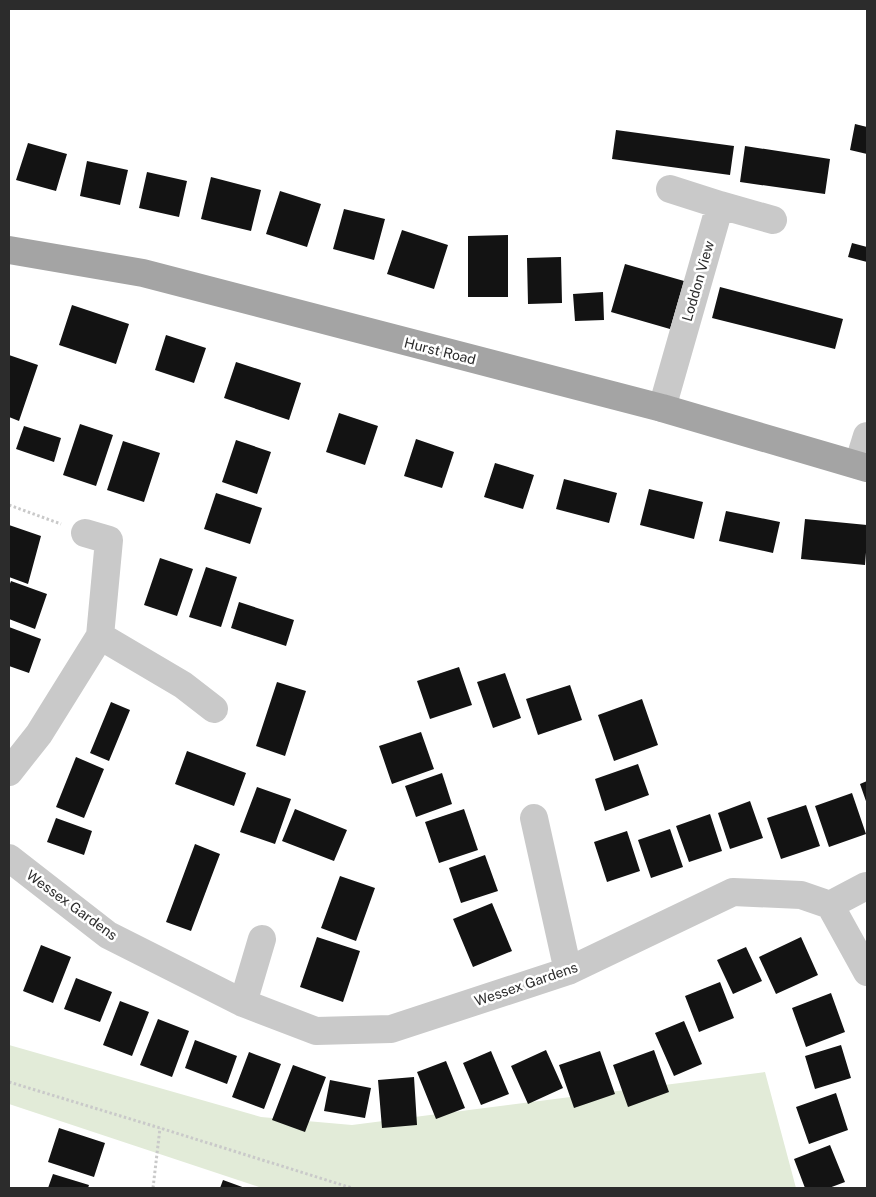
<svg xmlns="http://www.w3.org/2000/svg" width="876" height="1197" font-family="'Public Sans',sans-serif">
	<rect width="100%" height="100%" fill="#fff"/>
	<path fill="#e2ebd8" d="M 9,1045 L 261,1117 L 352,1125 L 765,1072 L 796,1188 L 262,1188 L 9,1104 Z"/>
	<path fill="#131313" d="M 855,124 L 867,127 L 867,154 L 850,150 Z
		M 616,130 L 734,146 L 730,175 L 612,159 Z
		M 28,143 L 67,154 L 56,191 L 16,180 Z
		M 745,146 L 830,159 L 825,194 L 740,182 Z
		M 87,161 L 128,170 L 120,205 L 80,196 Z
		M 147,172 L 187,181 L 179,217 L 139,208 Z
		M 211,177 L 261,190 L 251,231 L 201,219 Z
		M 280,191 L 321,204 L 307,247 L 266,234 Z
		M 344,209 L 385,219 L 374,260 L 333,249 Z
		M 402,230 L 448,245 L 434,289 L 387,274 Z
		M 508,235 L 508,297 L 468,297 L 468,236 Z
		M 852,243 L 867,247 L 867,262 L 848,257 Z
		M 561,257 L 562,303 L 528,304 L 527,258 Z
		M 625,264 L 684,281 L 670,329 L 611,312 Z
		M 720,287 L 843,319 L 835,349 L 712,318 Z
		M 603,292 L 604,320 L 575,321 L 573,294 Z
		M 72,305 L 129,324 L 116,364 L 59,345 Z
		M 166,335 L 206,348 L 194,383 L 155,370 Z
		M 9,355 L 38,365 L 19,421 L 9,417 Z
		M 236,362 L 301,383 L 289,420 L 224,398 Z
		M 339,413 L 378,426 L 365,465 L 326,452 Z
		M 80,424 L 113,435 L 96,486 L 63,475 Z
		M 24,426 L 61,438 L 54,462 L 16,449 Z
		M 416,439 L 454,452 L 442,488 L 404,476 Z
		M 236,440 L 271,452 L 257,494 L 222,482 Z
		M 123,441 L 160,453 L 144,502 L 107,490 Z
		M 495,463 L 534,475 L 523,509 L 484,497 Z
		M 564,479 L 617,493 L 609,523 L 556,509 Z
		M 649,489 L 703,502 L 694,539 L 640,525 Z
		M 216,493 L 262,508 L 250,544 L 204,529 Z
		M 726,511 L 780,522 L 773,553 L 719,541 Z
		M 805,519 L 867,525 L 867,540 L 865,565 L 801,559 Z
		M 9,525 L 41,536 L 28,584 L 9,577 Z
		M 160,558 L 193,569 L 177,616 L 144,605 Z
		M 206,567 L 237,577 L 221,627 L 189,617 Z
		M 11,581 L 47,594 L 35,629 L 9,619 L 9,586 Z
		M 239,602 L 294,620 L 286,646 L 231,628 Z
		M 9,627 L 41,639 L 29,673 L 9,666 Z
		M 459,667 L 472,705 L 430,719 L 417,681 Z
		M 505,673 L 521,718 L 493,728 L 477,682 Z
		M 277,682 L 306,691 L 285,756 L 256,746 Z
		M 570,685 L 582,720 L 538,735 L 526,699 Z
		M 642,699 L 658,745 L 614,761 L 598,715 Z
		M 111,702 L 130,710 L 109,761 L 90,753 Z
		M 421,732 L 434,769 L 392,784 L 379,746 Z
		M 187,751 L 246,773 L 234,806 L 175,784 Z
		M 76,757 L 104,769 L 84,818 L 56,807 Z
		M 638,764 L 649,795 L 605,811 L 595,779 Z
		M 442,773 L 452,804 L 416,817 L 405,786 Z
		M 867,781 L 867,804 L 860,784 Z
		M 257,787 L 291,799 L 275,844 L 240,832 Z
		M 852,793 L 866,834 L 829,847 L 815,806 Z
		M 750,801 L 763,838 L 730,849 L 718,813 Z
		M 806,805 L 820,846 L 781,859 L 767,818 Z
		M 295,809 L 347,830 L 334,861 L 282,841 Z
		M 464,809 L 478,850 L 439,863 L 425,822 Z
		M 710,814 L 722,851 L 689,862 L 676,826 Z
		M 56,818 L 92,831 L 84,855 L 47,842 Z
		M 670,829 L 683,867 L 651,878 L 638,840 Z
		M 627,831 L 640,871 L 607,882 L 594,842 Z
		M 195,844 L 220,854 L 191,931 L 166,922 Z
		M 485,855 L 498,891 L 461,903 L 449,868 Z
		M 340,876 L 375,888 L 356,941 L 321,928 Z
		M 492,903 L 512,951 L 473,967 L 453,919 Z
		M 317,937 L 360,951 L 343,1002 L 300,987 Z
		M 801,937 L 818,975 L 776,994 L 759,957 Z
		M 41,945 L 71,957 L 53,1003 L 23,991 Z
		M 746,947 L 762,981 L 733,994 L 717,960 Z
		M 76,978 L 112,992 L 100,1022 L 64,1009 Z
		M 720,982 L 734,1018 L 699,1032 L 685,996 Z
		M 831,993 L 845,1032 L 806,1047 L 792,1008 Z
		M 120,1001 L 149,1012 L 132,1056 L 103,1045 Z
		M 158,1019 L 189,1031 L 172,1077 L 140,1065 Z
		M 684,1021 L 702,1064 L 674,1076 L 655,1033 Z
		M 195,1040 L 237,1056 L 227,1084 L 185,1068 Z
		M 841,1045 L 851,1078 L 815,1089 L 805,1056 Z
		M 546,1050 L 563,1088 L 528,1104 L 511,1066 Z
		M 654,1050 L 669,1092 L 628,1107 L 613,1065 Z
		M 491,1051 L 509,1094 L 481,1105 L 463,1063 Z
		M 600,1051 L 615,1094 L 574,1108 L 559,1065 Z
		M 249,1052 L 281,1064 L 264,1109 L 232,1097 Z
		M 446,1061 L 465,1108 L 436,1119 L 417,1072 Z
		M 293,1065 L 326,1077 L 305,1132 L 272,1120 Z
		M 414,1077 L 417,1125 L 382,1128 L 378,1080 Z
		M 330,1080 L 371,1088 L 365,1118 L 324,1111 Z
		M 836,1093 L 848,1130 L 809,1144 L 796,1107 Z
		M 59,1128 L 105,1143 L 94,1177 L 48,1162 Z
		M 830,1145 L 845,1182 L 829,1188 L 805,1188 L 794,1159 Z
		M 53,1174 L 89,1185 L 88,1188 L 48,1188 Z
		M 223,1180 L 245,1188 L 220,1188 Z"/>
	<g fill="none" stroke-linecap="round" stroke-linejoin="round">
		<path stroke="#c9c9c9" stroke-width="3" stroke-dasharray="2.5 2.5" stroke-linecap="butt" d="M 9,505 L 61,524
			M 9,1082 L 160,1128 L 352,1188
			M 153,1188 L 160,1128"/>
		<path stroke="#c9c9c9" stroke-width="28" d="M 720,205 L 773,220
			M 662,408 L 720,205 L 670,189
			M 858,465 L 867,436
			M 85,533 L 109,540 L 100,636 L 183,685 L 214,709
			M 9,772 L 39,734 L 100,636
			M 534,818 L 568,971
			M 9,858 L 108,935 L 243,1003 L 316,1031 L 391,1029 L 568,971 L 733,892 L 801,895 L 830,905 L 867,972
			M 830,905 L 866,886
			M 243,1003 L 262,939"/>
		<path stroke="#a4a4a4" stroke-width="28" d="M 9,250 L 143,273 L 662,408 L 867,468"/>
	</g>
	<g text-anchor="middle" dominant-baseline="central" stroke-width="5" stroke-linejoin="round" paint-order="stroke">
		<g font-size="14" fill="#2c2c2c" stroke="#fff">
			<text transform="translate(698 281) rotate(-74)">Loddon View</text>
			<text transform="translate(440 351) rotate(14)">Hurst Road</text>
			<text transform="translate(72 905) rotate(36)">Wessex Gardens</text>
			<text transform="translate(526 984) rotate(-19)">Wessex Gardens</text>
		</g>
	</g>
	<rect width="876" height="1197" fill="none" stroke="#2c2c2c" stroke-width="20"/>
</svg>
